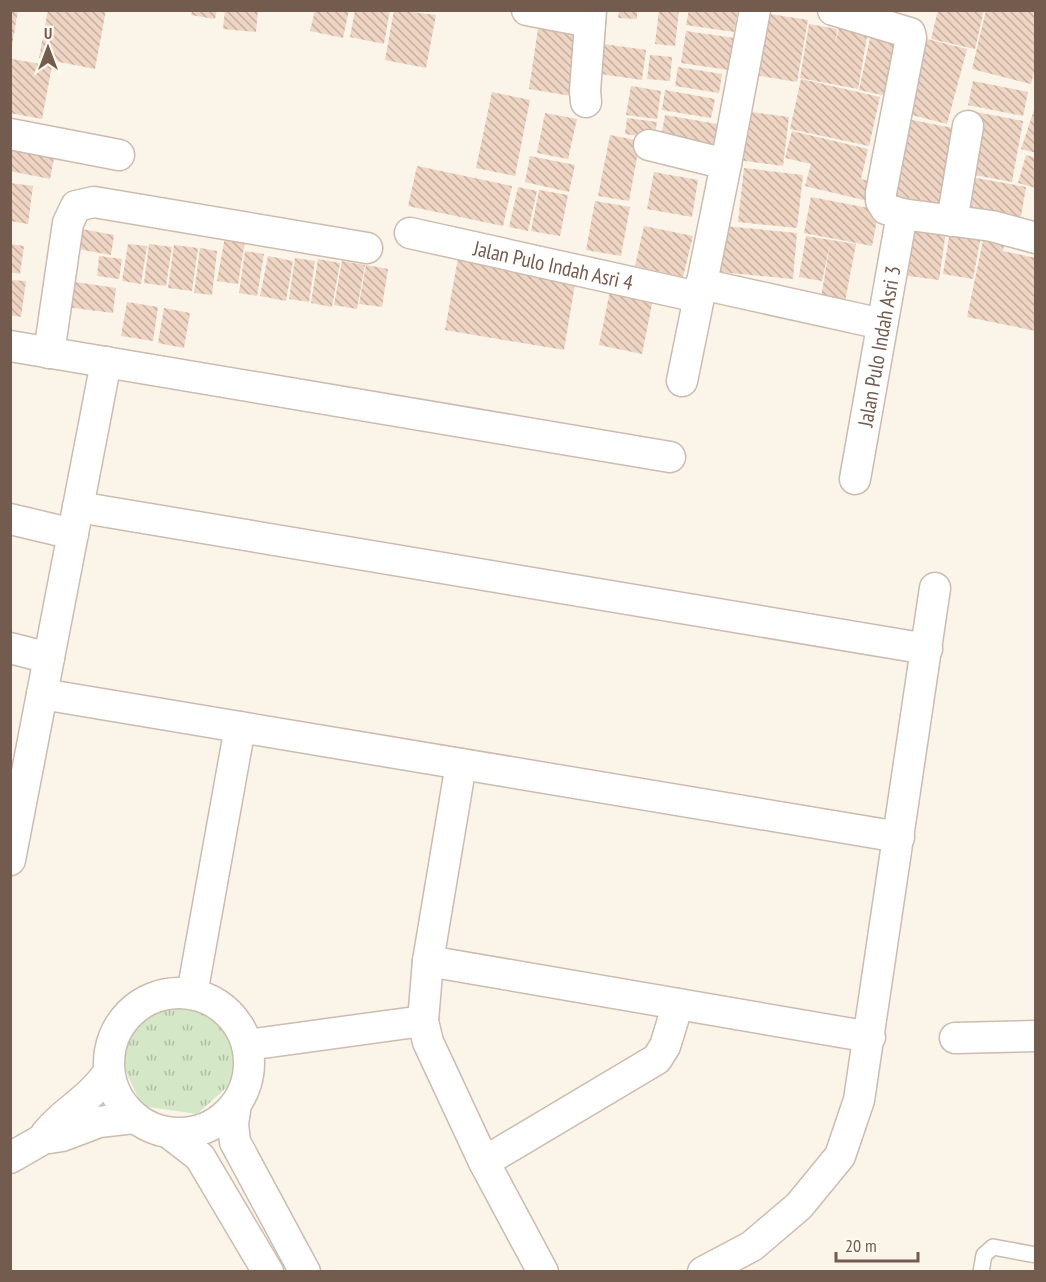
<svg xmlns="http://www.w3.org/2000/svg" width="1046" height="1282" font-family="'PT Sans Narrow',sans-serif">
	<defs>
		<pattern id="park-tufts" width="24" height="20" patternUnits="userSpaceOnUse" patternTransform="scale(1.5)"><rect width="24" height="20" fill="#d4e7c7"/><path d="M3 7l-1-3M5 7V3M7 7l1-3M15 17l-1-3M17 17v-4M19 17l1-3" fill="none" stroke="#b0bea4"/></pattern>
		<pattern id="building-back-hatch" width="6" height="6" patternUnits="userSpaceOnUse" patternTransform="scale(1.5)"><rect width="6" height="6" fill="#eed4c2"/><path d="M-1 5l2 2M0 0l6 6M5-1l2 2" fill="none" stroke="#c5afa0"/></pattern>
	</defs>
	<rect width="100%" height="100%" fill="#fbf4e8"/>
	<path fill="url(#park-tufts)" d="M 189,991 L 235,1023 L 236,1079 L 197,1114 L 142,1106 L 118,1055 L 140,1002 Z"/>
	<path fill="url(#building-back-hatch)" d="M 10,10 L 18,10 L 12,46 L 10,46 Z
		M 48,10 L 106,10 L 95,69 L 39,58 Z
		M 192,10 L 217,10 L 215,19 L 191,15 Z
		M 225,10 L 258,10 L 256,32 L 223,29 Z
		M 315,10 L 349,10 L 343,38 L 310,31 Z
		M 355,10 L 390,10 L 384,44 L 350,37 Z
		M 394,10 L 436,15 L 426,68 L 385,60 Z
		M 619,10 L 637,10 L 637,19 L 618,18 Z
		M 659,10 L 679,10 L 675,46 L 655,44 Z
		M 689,10 L 738,10 L 734,32 L 686,25 Z
		M 938,10 L 984,10 L 975,49 L 931,39 Z
		M 986,10 L 1036,10 L 1036,64 L 1031,84 L 972,69 Z
		M 758,12 L 808,20 L 797,82 L 748,74 Z
		M 539,22 L 582,28 L 571,96 L 529,89 Z
		M 809,24 L 837,29 L 836,43 L 839,26 L 868,31 L 858,89 L 800,78 Z
		M 686,31 L 734,38 L 729,70 L 681,63 Z
		M 871,34 L 907,42 L 896,98 L 859,90 Z
		M 923,38 L 967,49 L 947,124 L 904,113 Z
		M 604,44 L 646,50 L 642,80 L 600,74 Z
		M 650,55 L 672,57 L 670,81 L 647,79 Z
		M 12,59 L 52,66 L 42,119 L 10,113 Z
		M 678,67 L 722,74 L 719,93 L 675,86 Z
		M 801,79 L 880,97 L 869,146 L 790,129 Z
		M 973,81 L 1028,92 L 1023,116 L 968,105 Z
		M 631,86 L 661,91 L 657,119 L 626,115 Z
		M 665,90 L 715,99 L 711,118 L 662,110 Z
		M 492,92 L 530,100 L 515,176 L 476,168 Z
		M 1035,107 L 1036,107 L 1036,153 L 1021,149 Z
		M 744,111 L 789,117 L 783,166 L 738,160 Z
		M 976,112 L 1023,121 L 1012,182 L 964,173 Z
		M 545,113 L 577,119 L 568,159 L 537,153 Z
		M 665,115 L 723,125 L 718,153 L 660,143 Z
		M 627,118 L 657,122 L 654,138 L 625,134 Z
		M 902,118 L 963,130 L 948,206 L 887,194 Z
		M 792,131 L 868,149 L 861,179 L 881,184 L 876,203 L 805,186 L 811,164 L 785,158 Z
		M 610,135 L 640,141 L 629,201 L 598,196 Z
		M 10,144 L 55,153 L 50,179 L 10,171 Z
		M 1026,155 L 1036,158 L 1036,188 L 1018,183 Z
		M 530,156 L 575,165 L 569,192 L 525,182 Z
		M 417,166 L 512,186 L 503,226 L 408,206 Z
		M 744,168 L 803,175 L 797,228 L 738,222 Z
		M 654,172 L 698,180 L 692,217 L 647,209 Z
		M 965,176 L 1026,187 L 1019,228 L 958,217 Z
		M 10,183 L 33,186 L 28,224 L 10,221 Z
		M 518,187 L 537,191 L 528,231 L 509,227 Z
		M 539,190 L 568,195 L 560,236 L 531,231 Z
		M 811,197 L 879,210 L 872,246 L 804,233 Z
		M 595,201 L 630,207 L 621,256 L 586,250 Z
		M 909,219 L 947,224 L 939,280 L 901,275 Z
		M 951,225 L 982,230 L 973,279 L 943,274 Z
		M 644,226 L 693,236 L 683,277 L 635,266 Z
		M 724,226 L 797,233 L 793,279 L 719,272 Z
		M 76,228 L 114,235 L 111,255 L 72,248 Z
		M 985,231 L 1006,236 L 1003,251 L 1036,258 L 1036,331 L 967,317 Z
		M 806,236 L 856,244 L 844,307 L 820,303 L 830,244 L 822,281 L 799,277 Z
		M 225,237 L 245,241 L 238,284 L 217,281 Z
		M 10,244 L 24,246 L 20,274 L 10,272 Z
		M 128,244 L 147,246 L 141,284 L 122,281 Z
		M 149,244 L 172,247 L 166,286 L 144,283 Z
		M 174,245 L 198,248 L 192,291 L 168,288 Z
		M 200,248 L 217,251 L 212,295 L 194,293 Z
		M 245,251 L 264,254 L 257,296 L 239,293 Z
		M 99,256 L 122,259 L 119,279 L 97,276 Z
		M 268,256 L 293,261 L 286,301 L 260,296 Z
		M 295,258 L 315,261 L 309,302 L 289,299 Z
		M 458,258 L 576,278 L 564,350 L 445,330 Z
		M 318,259 L 340,263 L 332,307 L 311,303 Z
		M 342,261 L 365,265 L 357,309 L 334,305 Z
		M 366,265 L 388,269 L 382,307 L 359,304 Z
		M 10,280 L 26,281 L 21,317 L 10,315 Z
		M 69,281 L 116,288 L 113,313 L 66,307 Z
		M 610,291 L 653,299 L 642,354 L 599,345 Z
		M 127,302 L 158,307 L 153,341 L 121,336 Z
		M 164,308 L 190,313 L 184,348 L 158,343 Z"/>
	<g fill="none" stroke-linecap="round" stroke-linejoin="round">
		<defs>
			<path id="lane" d="M 981,1272 L 984,1255 L 993,1247 L 1036,1255"/>
			<g id="street">
				<path d="M 527,10 L 590,22"/>
				<path d="M 833,10 L 910,33 L 911,38 L 881,193 L 881,201 L 886,209 L 902,214 L 992,226 L 1036,238"/>
				<path d="M 586,102 L 585,91 L 591,10"/>
				<path d="M 10,134 L 119,155"/>
				<path d="M 649,145 L 726,164 L 682,381"/>
				<path d="M 726,164 L 755,10"/>
				<path d="M 952,221 L 968,126"/>
				<path id="s1" d="M 410,233 L 698,297"/>
				<path d="M 701,284 L 882,324"/>
				<path d="M 10,346 L 670,457"/>
				<path d="M 49,353 L 68,223 L 76,206 L 94,202 L 367,248"/>
				<path id="s2" d="M 855,479 L 902,214"/>
				<path d="M 78,507 L 927,649"/>
				<path d="M 10,519 L 73,534"/>
				<path d="M 10,648 L 49,658"/>
				<path d="M 42,694 L 899,837"/>
				<path d="M 10,860 L 106,362"/>
				<path d="M 428,961 L 870,1037"/>
				<circle cx="179" cy="1063" r="70"/>
				<path d="M 192,994 L 240,727"/>
				<path d="M 423,1021 L 428,961 L 461,764"/>
				<path d="M 955,1038 L 1036,1036"/>
				<path d="M 247,1045 L 423,1021 L 428,1042 L 484,1162 L 543,1272"/>
				<path d="M 236,1104 L 233,1124 L 235,1142 L 305,1272"/>
				<path d="M 169,1133 L 200,1157 L 268,1272"/>
				<path d="M 46,1134 C 65,1110 89,1101 108,1073"/>
				<path d="M 10,1158 L 43,1139 L 62,1136 L 99,1122 L 134,1118"/>
				<path d="M 484,1162 L 657,1059 L 665,1046 L 678,1004"/>
				<path d="M 703,1272 L 752,1246 L 799,1206 L 840,1156 L 859,1100 L 935,588"/>
			</g>
		</defs>
		<use href="#lane" stroke="#ccbcaf" stroke-width="18"/>
		<use href="#street" stroke="#ccbcaf" stroke-width="33"/>
		<use href="#lane" stroke="#fff" stroke-width="15"/>
		<use href="#street" stroke="#fff" stroke-width="30"/>
	</g>
	<g text-anchor="middle" dominant-baseline="central" stroke-width="4.5" stroke-linejoin="round" paint-order="stroke">
		<g font-size="21" fill="#735b4e" stroke="#fef8ee">
			<text stroke="none"><textPath href="#s1" startOffset="147">Jalan Pulo Indah Asri 4</textPath></text>
			<text stroke="none"><textPath href="#s2" startOffset="135">Jalan Pulo Indah Asri 3</textPath></text>
		</g>
	</g>
	<rect width="1046" height="1282" fill="none" stroke="#735b4e" stroke-width="24"/>
	<g transform="translate(48 48)" stroke="#fef8ee" stroke-width="4.5" paint-order="stroke">
	<path d="M0-4.5L10 22L0 15L-10 22Z" fill="#735b4e"/>
	<text y="-9" font-size="16" font-weight="bold" text-anchor="middle" fill="#735b4e">U</text>
	</g>
	<path d="M836 1252v9h82v-9" fill="none" stroke="#735b4e" stroke-width="3"/>
	<text x="845" y="1252" font-size="18" fill="#735b4e" stroke="#fef8ee" stroke-width="4.5" paint-order="stroke">20 m</text>
</svg>
